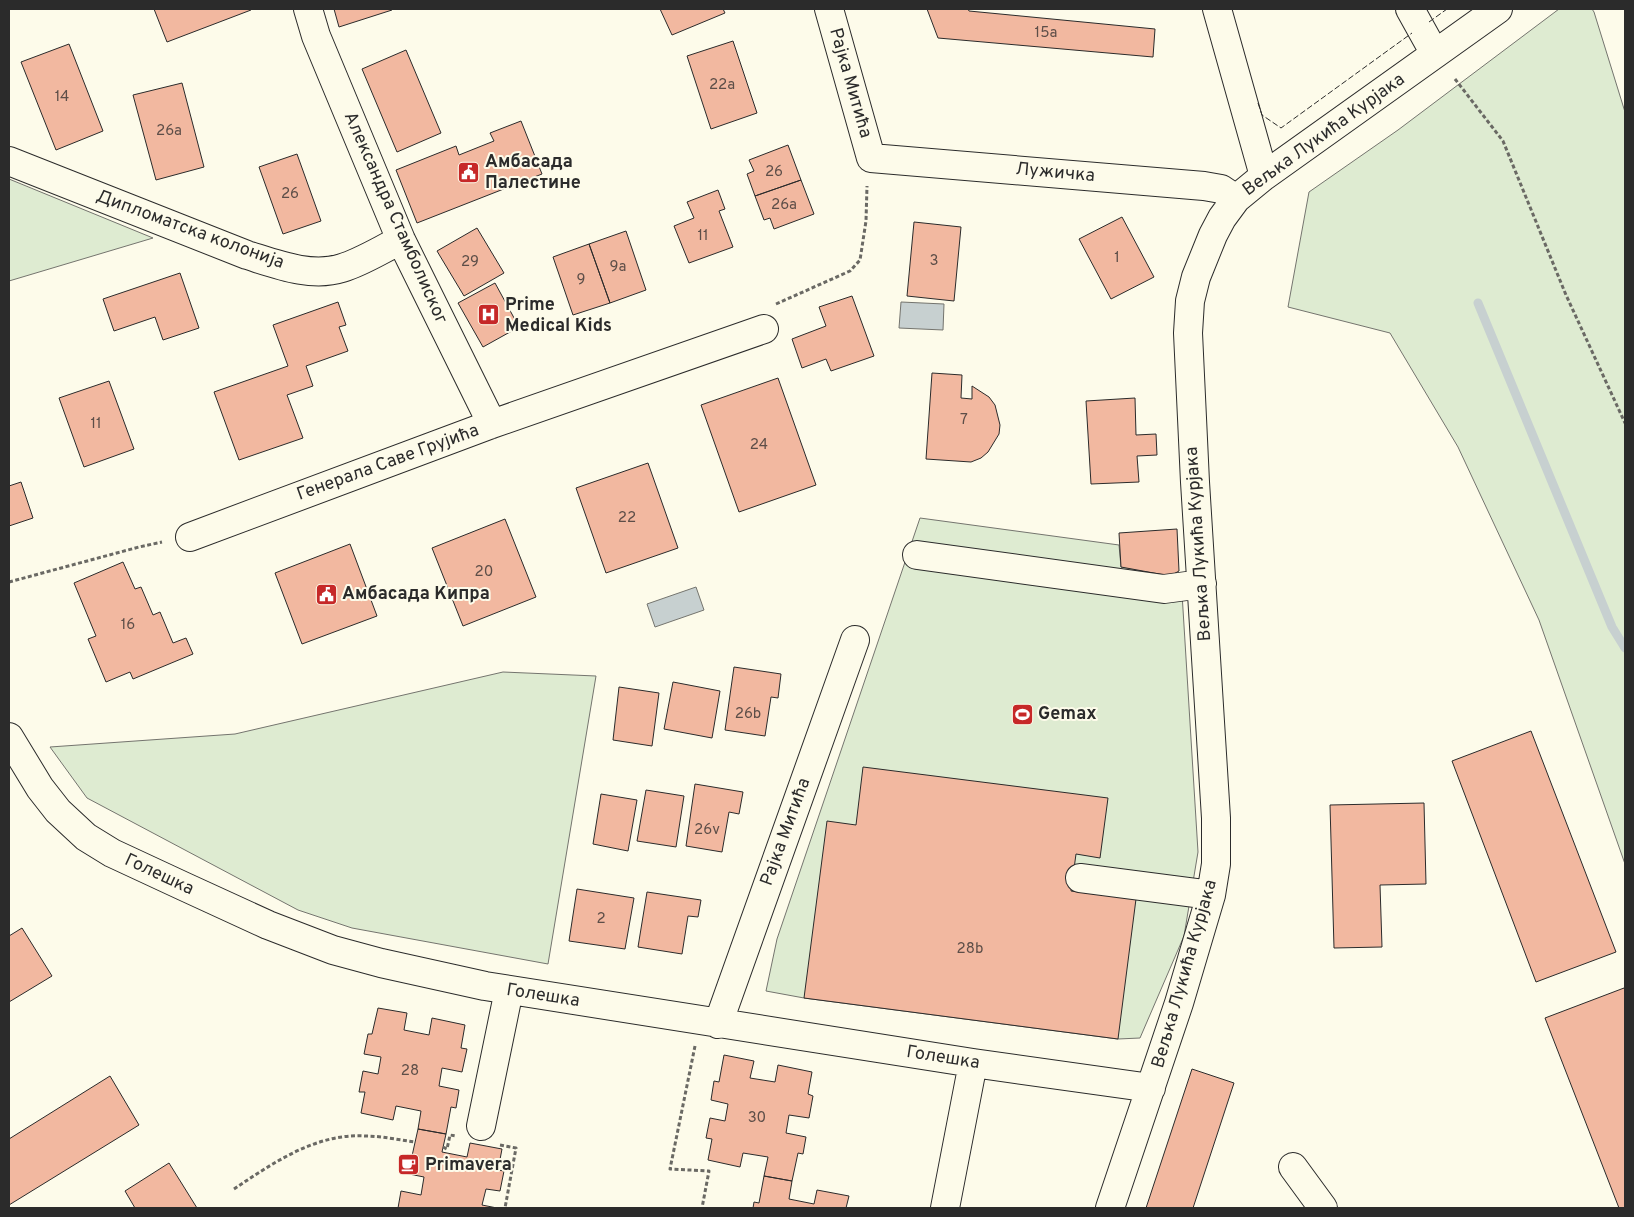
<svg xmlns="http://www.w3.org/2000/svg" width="1634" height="1217" font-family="Overpass,sans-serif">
	<rect width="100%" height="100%" fill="#fdfbea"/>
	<path fill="#deebd1" stroke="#74746e" d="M 1559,9 L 1592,9 L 1594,12 L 1625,112 L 1625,864 L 1539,620 L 1458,447 L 1390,333 L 1288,307 L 1309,192 L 1398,130 Z
		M 9,179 L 153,238 L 9,281 Z
		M 920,518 L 1119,545 L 1121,567 L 1170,576 L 1181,577 L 1198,852 L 1184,936 L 1140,1038 L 1118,1039 L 804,998 L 766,991 L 777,939 Z
		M 503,672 L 596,676 L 548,964 L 352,928 L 298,910 L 87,798 L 50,747 L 235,734 Z"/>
	<path fill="#c7d0d0" stroke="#74746e" d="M 901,302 L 944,304 L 943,330 L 899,328 Z
		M 696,587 L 704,610 L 655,627 L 647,604 Z"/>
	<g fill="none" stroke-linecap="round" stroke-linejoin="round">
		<path stroke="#c7d0d0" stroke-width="9" d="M 1478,303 L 1612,627 L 1625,648"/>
	</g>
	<path fill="#f2b8a0" stroke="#2b2b2b" d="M 154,9 L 251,9 L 251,10 L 167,42 Z
		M 334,9 L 392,9 L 392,10 L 339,27 Z
		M 660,9 L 723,9 L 725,13 L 672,35 Z
		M 927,9 L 968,9 L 969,11 L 1155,29 L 1153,57 L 938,38 Z
		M 733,41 L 757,113 L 711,129 L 687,56 Z
		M 69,44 L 103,131 L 56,150 L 21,62 Z
		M 406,50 L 441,133 L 397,152 L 362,69 Z
		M 182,83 L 204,167 L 156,180 L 133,95 Z
		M 521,121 L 542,174 L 417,223 L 396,170 L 456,146 L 459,155 L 494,141 L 490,133 Z
		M 788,145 L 801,180 L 755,196 L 747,174 L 754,171 L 749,160 Z
		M 297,154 L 321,221 L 283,234 L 259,167 Z
		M 801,180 L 814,214 L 774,229 L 770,218 L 764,220 L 755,196 Z
		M 718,190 L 725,209 L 719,211 L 733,247 L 689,263 L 674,226 L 694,218 L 687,202 Z
		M 1122,217 L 1154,277 L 1111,299 L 1079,239 Z
		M 914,222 L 961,227 L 954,301 L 907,296 Z
		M 477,228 L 504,273 L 464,296 L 437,251 Z
		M 626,231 L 646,290 L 610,303 L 589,244 Z
		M 589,244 L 610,303 L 573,315 L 553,257 Z
		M 180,273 L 199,328 L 163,340 L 155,317 L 114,331 L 103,299 Z
		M 495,283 L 519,327 L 483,347 L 458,303 Z
		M 852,296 L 874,356 L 831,371 L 826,359 L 802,368 L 792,339 L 826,326 L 819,307 Z
		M 338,302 L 346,325 L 339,327 L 348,351 L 306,366 L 313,386 L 287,395 L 303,438 L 239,460 L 214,392 L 288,366 L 273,325 Z
		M 932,373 L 962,375 L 961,398 L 972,399 L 972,386 L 989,397 L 995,405 L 1000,425 L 999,434 L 988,452 L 981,458 L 971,462 L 926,459 Z
		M 778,378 L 816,485 L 739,512 L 701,405 Z
		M 109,381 L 134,449 L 84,467 L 59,398 Z
		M 1135,398 L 1136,435 L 1156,434 L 1157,455 L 1137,456 L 1139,482 L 1091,484 L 1086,401 Z
		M 648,463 L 678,548 L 606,573 L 576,488 Z
		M 21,482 L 33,518 L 9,526 L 9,486 Z
		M 505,519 L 536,597 L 463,626 L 432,548 Z
		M 1177,529 L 1179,571 L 1170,576 L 1121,567 L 1119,533 Z
		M 350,544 L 377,616 L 302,644 L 275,573 Z
		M 123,562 L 135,589 L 141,587 L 153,615 L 160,612 L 173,643 L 186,638 L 193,654 L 133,679 L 130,672 L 106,682 L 88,639 L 96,636 L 74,583 Z
		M 734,667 L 781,674 L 778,698 L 771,697 L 765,736 L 725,730 Z
		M 673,682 L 720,691 L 712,738 L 664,729 Z
		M 619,687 L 659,693 L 652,746 L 613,740 Z
		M 1531,731 L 1616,952 L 1536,982 L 1452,761 Z
		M 863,767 L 1108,798 L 1100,858 L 1076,854 L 1071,891 L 1136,899 L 1118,1039 L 804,998 L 827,821 L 856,825 Z
		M 695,784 L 743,792 L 739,814 L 729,812 L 722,852 L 686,846 Z
		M 646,790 L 684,796 L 676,847 L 637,841 Z
		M 601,794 L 637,800 L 628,851 L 593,844 Z
		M 1424,803 L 1426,884 L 1380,885 L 1382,947 L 1334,948 L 1330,805 Z
		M 577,889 L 634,898 L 625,949 L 569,941 Z
		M 647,892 L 701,900 L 698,917 L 688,916 L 682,954 L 638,947 Z
		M 22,928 L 52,976 L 9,1002 L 9,936 Z
		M 1624,988 L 1625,991 L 1625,1208 L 1619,1208 L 1545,1018 Z
		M 378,1008 L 407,1013 L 404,1030 L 429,1035 L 432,1018 L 465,1025 L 461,1048 L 467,1049 L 462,1072 L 442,1068 L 439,1086 L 459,1090 L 456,1108 L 451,1107 L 446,1134 L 418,1129 L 421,1111 L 396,1106 L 393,1120 L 361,1113 L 365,1092 L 359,1092 L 363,1071 L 378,1074 L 381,1057 L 364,1054 L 368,1034 L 372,1034 Z
		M 724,1055 L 754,1061 L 750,1078 L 775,1082 L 778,1065 L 812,1072 L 808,1094 L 813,1096 L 809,1118 L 789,1115 L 786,1133 L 806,1137 L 803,1154 L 798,1153 L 792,1181 L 764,1176 L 768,1157 L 743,1153 L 740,1167 L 708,1160 L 712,1139 L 706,1138 L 710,1118 L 725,1121 L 728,1104 L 711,1100 L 714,1081 L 719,1082 Z
		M 1192,1069 L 1234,1083 L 1193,1208 L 1146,1208 Z
		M 110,1076 L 139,1125 L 9,1205 L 9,1139 Z
		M 418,1129 L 446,1134 L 442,1152 L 467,1157 L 470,1143 L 502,1149 L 498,1170 L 504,1171 L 500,1191 L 486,1189 L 482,1205 L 497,1208 L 398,1208 L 401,1191 L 421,1195 L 424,1177 L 404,1173 L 407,1155 L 412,1156 Z
		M 169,1163 L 197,1208 L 135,1208 L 125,1191 Z
		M 764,1176 L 792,1181 L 789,1199 L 814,1204 L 817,1190 L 849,1196 L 846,1208 L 753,1208 L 754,1202 L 759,1203 Z"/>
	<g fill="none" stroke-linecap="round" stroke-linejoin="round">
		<defs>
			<path id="minor" d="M 308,9 L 316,36 L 401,240 L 492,424
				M 829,9 L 871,158 L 1204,186 L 1221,189 L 1236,199
				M 1217,9 L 1264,176
				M 1410,9 L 1435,54
				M 9,161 L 247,255 C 276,264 311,278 342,268 C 362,262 382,249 401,240
				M 190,537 L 492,424 L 764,329
				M 917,555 L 1164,589 L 1202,584
				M 9,737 L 40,788 L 58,811 L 86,837 L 112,853 L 183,886 L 268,925 L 333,950 L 381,963 L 485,986 L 973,1063 L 1151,1088
				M 1080,878 L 1211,895
				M 718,1024 L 855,640
				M 481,1126 L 509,990
				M 1293,1167 L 1323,1208
				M 945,1208 L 973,1063
				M 1110,1208 L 1179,1003 L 1211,895 L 1216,864 L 1216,818 L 1195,482 L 1188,333 L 1190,301 L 1196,277 L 1213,235 L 1222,218 L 1236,199 L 1264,176 L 1498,9"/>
		</defs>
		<use href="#minor" stroke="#2b2b2b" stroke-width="30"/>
		<path stroke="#6a6964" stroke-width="3" stroke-dasharray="4 2.5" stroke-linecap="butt" d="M 1455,79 L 1503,141 L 1566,295 L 1625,423
			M 776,304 L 850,271 L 860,260 L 866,221 L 867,186
			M 9,582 L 139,547 L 162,542
			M 695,1046 L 670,1169 L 709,1171 L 702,1208
			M 500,1145 L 516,1148 L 505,1208
			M 443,1147 L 447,1149 L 450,1135 L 456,1136
			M 234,1189 C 273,1163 316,1133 365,1136 C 382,1136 399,1140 415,1142"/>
		<use href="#minor" stroke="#fdfbea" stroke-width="28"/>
		<path stroke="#2b2b2b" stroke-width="1" stroke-dasharray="6 2.5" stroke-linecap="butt" d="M 1429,22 L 1447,9
			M 1258,103 L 1262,115 L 1281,128 L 1412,33"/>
	</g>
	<defs>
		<symbol id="civic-square" viewBox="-11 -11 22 22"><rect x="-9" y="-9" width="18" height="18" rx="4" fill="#c62828" stroke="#fdfbea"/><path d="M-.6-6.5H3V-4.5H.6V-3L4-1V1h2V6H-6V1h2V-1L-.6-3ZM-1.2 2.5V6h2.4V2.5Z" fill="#fff"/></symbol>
		<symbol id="hospital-square" viewBox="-11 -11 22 22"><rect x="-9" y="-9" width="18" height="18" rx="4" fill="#c62828" stroke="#fdfbea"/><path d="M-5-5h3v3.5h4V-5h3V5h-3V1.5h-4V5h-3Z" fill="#fff"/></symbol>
		<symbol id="stadium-square" viewBox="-11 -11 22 22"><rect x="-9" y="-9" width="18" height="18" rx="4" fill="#c62828" stroke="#fdfbea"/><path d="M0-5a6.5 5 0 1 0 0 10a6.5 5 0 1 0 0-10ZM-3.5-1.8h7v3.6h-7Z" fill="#fff"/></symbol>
		<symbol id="cafe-square" viewBox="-11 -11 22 22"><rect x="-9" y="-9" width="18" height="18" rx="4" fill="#c62828" stroke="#fdfbea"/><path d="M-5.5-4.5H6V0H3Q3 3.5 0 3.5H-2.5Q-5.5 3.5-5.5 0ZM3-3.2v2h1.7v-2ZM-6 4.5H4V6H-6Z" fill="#fff"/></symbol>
	</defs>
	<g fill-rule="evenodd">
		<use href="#civic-square" x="456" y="160" width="25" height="25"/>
		<use href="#hospital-square" x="476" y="302" width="25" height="25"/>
		<use href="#civic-square" x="314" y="582" width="25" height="25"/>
		<use href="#stadium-square" x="1010" y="702" width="25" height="25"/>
		<use href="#cafe-square" x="396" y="1152" width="25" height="25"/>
	</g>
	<g text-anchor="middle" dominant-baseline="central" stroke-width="4" stroke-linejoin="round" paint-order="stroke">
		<g font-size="15" fill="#5d4e48">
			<text x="1046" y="33">15a</text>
			<text x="722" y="85">22a</text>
			<text x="62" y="97">14</text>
			<text x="169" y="131">26a</text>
			<text x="774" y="172">26</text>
			<text x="290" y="194">26</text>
			<text x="784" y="205">26a</text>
			<text x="703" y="236">11</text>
			<text x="1117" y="258">1</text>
			<text x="934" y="261">3</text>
			<text x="470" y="262">29</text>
			<text x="618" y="267">9a</text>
			<text x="581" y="280">9</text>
			<text x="964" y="420">7</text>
			<text x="96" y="424">11</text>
			<text x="759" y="445">24</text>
			<text x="627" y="518">22</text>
			<text x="484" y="572">20</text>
			<text x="128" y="625">16</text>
			<text x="748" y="714">26b</text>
			<text x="707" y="830">26v</text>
			<text x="601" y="919">2</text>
			<text x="970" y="949">28b</text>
			<text x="410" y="1071">28</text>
			<text x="757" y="1118">30</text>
		</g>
		<g font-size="18" fill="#2b2b2b" stroke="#fdfbea">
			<text transform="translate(850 83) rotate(74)">Рајка Митића</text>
			<text transform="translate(1324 135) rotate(-36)">Вељка Лукића Курјака</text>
			<text transform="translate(1055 173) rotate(5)">Лужичка</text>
			<text transform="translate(395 218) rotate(66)">Александра Стамболиског</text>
			<text transform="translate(190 230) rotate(20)">Дипломатска колонија</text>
			<text transform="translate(388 463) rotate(-20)">Генерала Саве Грујића</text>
			<text transform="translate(1199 544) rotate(-94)">Вељка Лукића Курјака</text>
			<text transform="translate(786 832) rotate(-70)">Рајка Митића</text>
			<text transform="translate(159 875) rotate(25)">Голешка</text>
			<text transform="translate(1185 974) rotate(-74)">Вељка Лукића Курјака</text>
			<text transform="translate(543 996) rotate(9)">Голешка</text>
			<text transform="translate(943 1058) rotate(9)">Голешка</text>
		</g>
		<g font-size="18" font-weight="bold" fill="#2b2b2b" stroke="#fdfbea" text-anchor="start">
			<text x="485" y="162">Амбасада<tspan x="485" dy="21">Палестине</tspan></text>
			<text x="505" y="305">Prime<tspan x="505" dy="21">Medical Kids</tspan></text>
			<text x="342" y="594">Амбасада Кипра</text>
			<text x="1038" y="714">Gemax</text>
			<text x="425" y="1165">Primavera</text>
		</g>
	</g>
	<rect width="1634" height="1217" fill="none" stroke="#2b2b2b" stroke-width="20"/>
</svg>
